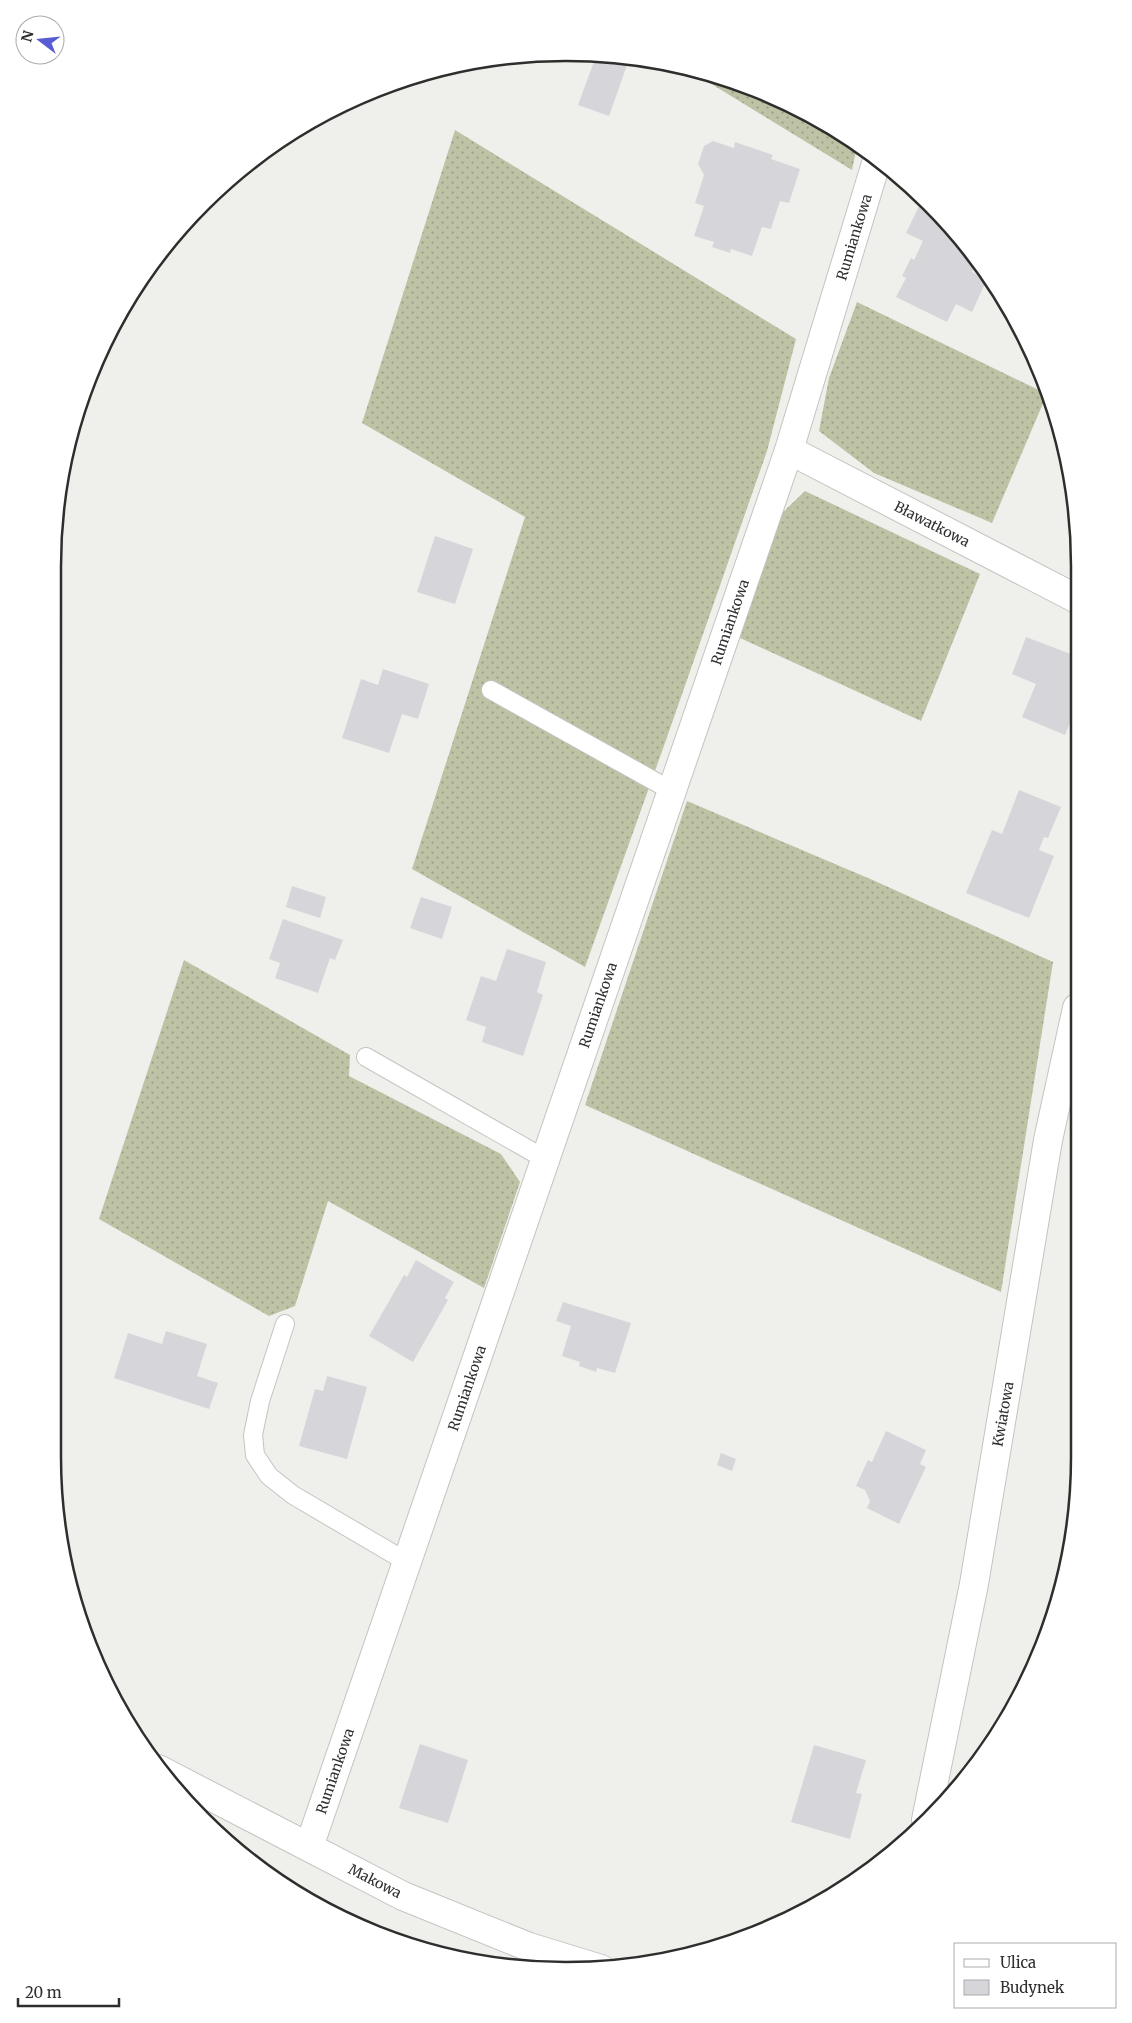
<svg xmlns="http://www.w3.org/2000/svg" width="1132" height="2023" font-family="Merriweather,serif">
	<defs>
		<pattern id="grass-dots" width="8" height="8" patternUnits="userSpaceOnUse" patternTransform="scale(1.25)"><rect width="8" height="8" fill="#bec3a6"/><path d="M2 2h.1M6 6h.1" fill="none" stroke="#9b9f88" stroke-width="1.8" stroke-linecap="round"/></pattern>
	</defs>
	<rect width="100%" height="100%" fill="#eff0ec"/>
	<path fill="url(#grass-dots)" d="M 687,69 L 731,80 L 822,121 L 857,146 L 852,170 Z
		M 455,130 L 796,339 L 767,451 L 666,740 L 585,967 L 412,869 L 525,517 L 362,423 Z
		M 857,302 L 1047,394 L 992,523 L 874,473 L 819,431 L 829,378 Z
		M 805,491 L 980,574 L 921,721 L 740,638 L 779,516 Z
		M 687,801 L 875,881 L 1053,962 L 1001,1292 L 585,1105 Z
		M 184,960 L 350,1055 L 349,1076 L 501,1154 L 520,1182 L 484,1288 L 328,1201 L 295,1306 L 269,1316 L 99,1219 Z"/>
	<path fill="#d6d6da" d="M 596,56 L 627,65 L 609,116 L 578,105 Z
		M 713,141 L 734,148 L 735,142 L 773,155 L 771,159 L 800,169 L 789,203 L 780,201 L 771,229 L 762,227 L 752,256 L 731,249 L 730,253 L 712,247 L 714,242 L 694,236 L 704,206 L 695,203 L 704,175 L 698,164 L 704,146 Z
		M 922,200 L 977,263 L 972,272 L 987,279 L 972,312 L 956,304 L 947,322 L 896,297 L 906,278 L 902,276 L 911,258 L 914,260 L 923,241 L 906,233 Z
		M 435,536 L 473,549 L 455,604 L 417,592 Z
		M 1026,637 L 1076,656 L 1076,708 L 1065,735 L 1022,717 L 1036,684 L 1012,674 Z
		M 383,669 L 429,684 L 418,719 L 402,714 L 389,753 L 342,738 L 361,679 L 378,685 Z
		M 1019,790 L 1061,807 L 1048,838 L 1044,837 L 1039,850 L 1054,856 L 1029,918 L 966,893 L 992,830 L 1002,834 Z
		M 292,886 L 326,897 L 320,918 L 286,907 Z
		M 421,897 L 452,907 L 442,939 L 410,928 Z
		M 283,919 L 343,940 L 335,960 L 330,958 L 318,993 L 275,978 L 280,963 L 269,959 Z
		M 507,949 L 546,962 L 537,992 L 543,995 L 523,1056 L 482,1042 L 486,1027 L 466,1020 L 481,976 L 496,981 Z
		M 416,1260 L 454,1282 L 445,1298 L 448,1300 L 413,1362 L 369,1336 L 404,1275 L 407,1277 Z
		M 563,1302 L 631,1323 L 615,1373 L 597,1368 L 596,1372 L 579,1366 L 580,1362 L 562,1356 L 571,1326 L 556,1321 Z
		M 166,1331 L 207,1344 L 197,1376 L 218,1383 L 209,1409 L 114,1378 L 128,1333 L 162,1344 Z
		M 327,1376 L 367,1387 L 347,1459 L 299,1446 L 315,1389 L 323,1391 Z
		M 886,1431 L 926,1450 L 920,1464 L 926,1467 L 899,1524 L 867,1508 L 870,1501 L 865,1490 L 856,1486 L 868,1460 L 872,1462 Z
		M 721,1453 L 736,1459 L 732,1471 L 717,1465 Z
		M 420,1744 L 468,1760 L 448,1823 L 399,1808 Z
		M 814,1745 L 866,1760 L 856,1793 L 862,1794 L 850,1839 L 791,1822 Z"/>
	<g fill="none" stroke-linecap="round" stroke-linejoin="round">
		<defs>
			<path id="lane" d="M 491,690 L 672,791
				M 366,1057 L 545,1159
				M 285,1324 L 260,1401 L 253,1435 L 255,1455 L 269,1476 L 293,1495 L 407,1562"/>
			<path id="street" d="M 789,450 L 1075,598
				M 158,1769 L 403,1896 L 529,1947 L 601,1969
				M 926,1820 L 974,1584 L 1048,1140 L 1077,1008
				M 309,1847 L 789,450 L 877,160"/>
		</defs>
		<use href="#lane" stroke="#c3c4c0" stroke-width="20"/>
		<use href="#street" stroke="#c3c4c0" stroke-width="30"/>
		<use href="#lane" stroke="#fff" stroke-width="18"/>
		<use href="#street" stroke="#fff" stroke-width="28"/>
	</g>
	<g text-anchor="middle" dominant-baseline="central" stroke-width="4.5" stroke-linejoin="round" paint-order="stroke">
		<g font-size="14" fill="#2e2e2d" stroke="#fff">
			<text transform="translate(854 237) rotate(-73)">Rumiankowa</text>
			<text transform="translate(932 524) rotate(27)">Bławatkowa</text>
			<text transform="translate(730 622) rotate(-71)">Rumiankowa</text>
			<text transform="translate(598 1005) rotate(-71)">Rumiankowa</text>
			<text transform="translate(467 1388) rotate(-71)">Rumiankowa</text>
			<text transform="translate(1003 1414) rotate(-80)">Kwiatowa</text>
			<text transform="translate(335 1771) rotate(-71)">Rumiankowa</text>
			<text transform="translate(375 1881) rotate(27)">Makowa</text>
		</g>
	</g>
	<path d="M0 0H1132V2023H0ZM566 61H566A505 505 0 0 1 1071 566V1457A505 505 0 0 1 566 1962H566A505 505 0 0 1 61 1457V566A505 505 0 0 1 566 61Z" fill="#fff" fill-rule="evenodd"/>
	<path fill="none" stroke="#2e2e2d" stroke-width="2.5" d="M566 61H566A505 505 0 0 1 1071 566V1457A505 505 0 0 1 566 1962H566A505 505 0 0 1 61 1457V566A505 505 0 0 1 566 61Z"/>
	<rect x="954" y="1943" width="162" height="65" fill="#ffffff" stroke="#ababab"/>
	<rect x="964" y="1959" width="25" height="8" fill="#ffffff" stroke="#ababab"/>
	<text x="1000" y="1968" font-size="15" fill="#2e2e2d">Ulica</text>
	<rect x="964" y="1980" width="25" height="15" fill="#d6d6da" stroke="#ababab"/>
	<text x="1000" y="1993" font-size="15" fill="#2e2e2d">Budynek</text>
	<g transform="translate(40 40) rotate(286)"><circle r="24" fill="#ffffff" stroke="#ababab"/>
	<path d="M0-4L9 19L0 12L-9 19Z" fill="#585cd4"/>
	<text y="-8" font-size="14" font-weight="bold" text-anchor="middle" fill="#2e2e2d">N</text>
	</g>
	<path d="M18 1998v8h101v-8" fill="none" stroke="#2e2e2d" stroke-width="2.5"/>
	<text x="25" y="1998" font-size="15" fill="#2e2e2d" stroke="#ffffff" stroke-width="4" paint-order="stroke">20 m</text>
</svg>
